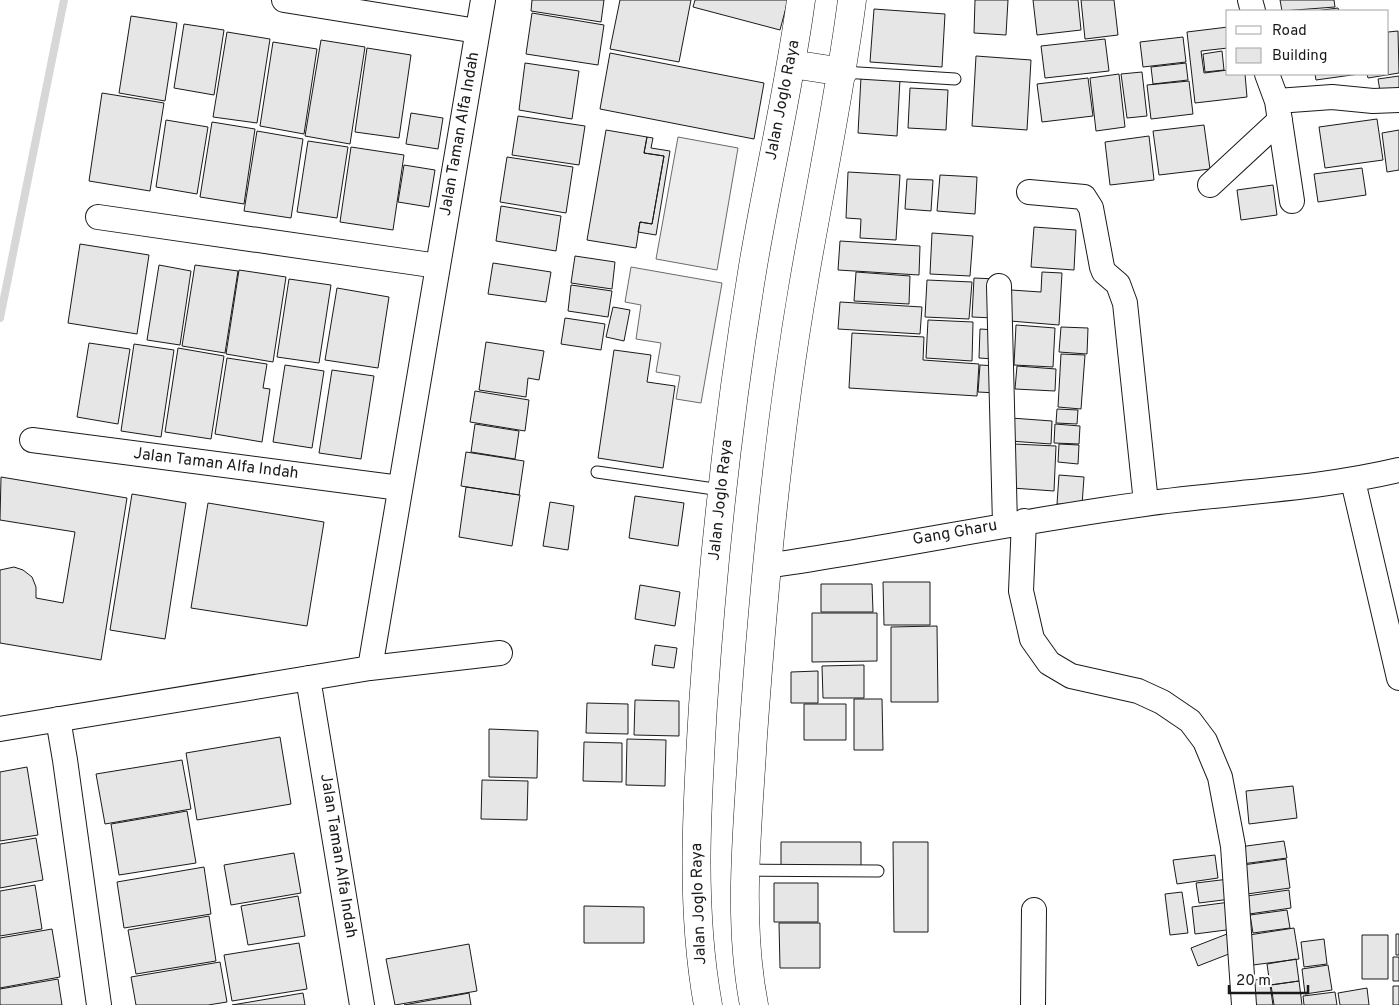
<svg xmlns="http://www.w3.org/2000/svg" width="1399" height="1005" font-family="Overpass,sans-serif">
	<rect width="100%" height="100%" fill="#fff"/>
	<path fill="#ededed" stroke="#6a6a6a" d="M 678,137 L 738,148 L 717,270 L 656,259 Z
		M 631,267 L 722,283 L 701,403 L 676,399 L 680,376 L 656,372 L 661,343 L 636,339 L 641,305 L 625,302 Z"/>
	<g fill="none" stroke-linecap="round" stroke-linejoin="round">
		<path stroke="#d7d7d7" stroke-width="8" d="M 0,318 L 64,0"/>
	</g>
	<path fill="#e6e6e6" stroke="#1a1a1a" d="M 532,0 L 604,0 L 601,22 L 531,11 Z
		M 620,0 L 691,0 L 679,62 L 610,49 Z
		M 695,0 L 788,0 L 780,30 L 693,7 Z
		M 975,0 L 1008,0 L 1006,35 L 974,33 Z
		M 1033,0 L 1078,0 L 1081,30 L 1037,35 Z
		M 1081,0 L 1114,0 L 1118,35 L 1085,39 Z
		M 1280,0 L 1334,0 L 1335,7 L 1282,11 Z
		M 1338,8 L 1339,11 L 1315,11 Z
		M 874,9 L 945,14 L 942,67 L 870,62 Z
		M 532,13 L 604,25 L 598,65 L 526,54 Z
		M 131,16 L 177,23 L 165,101 L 119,93 Z
		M 184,24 L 224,30 L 214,95 L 174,88 Z
		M 1228,27 L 1228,48 L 1201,51 L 1204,73 L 1228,70 L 1228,74 L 1245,74 L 1247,97 L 1195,103 L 1187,32 Z
		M 1398,31 L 1399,73 L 1368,78 L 1367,74 L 1388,74 L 1388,32 Z
		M 227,32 L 270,39 L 257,123 L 213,117 Z
		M 1183,37 L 1186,62 L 1143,67 L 1140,42 Z
		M 1105,39 L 1109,71 L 1045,78 L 1041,46 Z
		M 321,40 L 365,47 L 350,144 L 305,136 Z
		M 273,42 L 317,49 L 304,134 L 260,126 Z
		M 367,48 L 411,55 L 399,138 L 355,132 Z
		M 1222,51 L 1224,70 L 1205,72 L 1203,54 Z
		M 610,53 L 764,83 L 754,139 L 600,109 Z
		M 976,56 L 1031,60 L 1027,130 L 972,126 Z
		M 525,63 L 579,71 L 572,119 L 519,110 Z
		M 1186,63 L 1188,80 L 1153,84 L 1151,67 Z
		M 1142,72 L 1147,116 L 1127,118 L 1121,74 Z
		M 1119,74 L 1125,127 L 1096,131 L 1090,78 Z
		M 1315,74 L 1359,74 L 1316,80 Z
		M 1399,76 L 1399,95 L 1381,97 L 1378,79 Z
		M 861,77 L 900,79 L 897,136 L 858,133 Z
		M 1088,78 L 1093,116 L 1042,122 L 1037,84 Z
		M 1189,81 L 1193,114 L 1151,119 L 1147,85 Z
		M 910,88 L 948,90 L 946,130 L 908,128 Z
		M 102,93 L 164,103 L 150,191 L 89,181 Z
		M 411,113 L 443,118 L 438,149 L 406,144 Z
		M 518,116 L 585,126 L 579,165 L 512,155 Z
		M 1377,119 L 1383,160 L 1325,168 L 1319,127 Z
		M 166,120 L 208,127 L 197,194 L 156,187 Z
		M 212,122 L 255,129 L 244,204 L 200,197 Z
		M 1204,125 L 1210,169 L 1159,175 L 1153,131 Z
		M 606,130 L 647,137 L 644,153 L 664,156 L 652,224 L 640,222 L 636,248 L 587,240 Z
		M 1399,130 L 1399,170 L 1387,172 L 1382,133 Z
		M 257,131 L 303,139 L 291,218 L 244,211 Z
		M 1149,136 L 1154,180 L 1110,185 L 1105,142 Z
		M 647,137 L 653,138 L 651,148 L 670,151 L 656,235 L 638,232 L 640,222 L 652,224 L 664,156 L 644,153 Z
		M 308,141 L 348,147 L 337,218 L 297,212 Z
		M 351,147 L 404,155 L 393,230 L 340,222 Z
		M 507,157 L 573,167 L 566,213 L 500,202 Z
		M 404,165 L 435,170 L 429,207 L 398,202 Z
		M 1362,168 L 1366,195 L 1318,202 L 1314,174 Z
		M 848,172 L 900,175 L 896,240 L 860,238 L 861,219 L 846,218 Z
		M 940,175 L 977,177 L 975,214 L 937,211 Z
		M 907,179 L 933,180 L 931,211 L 905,209 Z
		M 1273,185 L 1277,215 L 1241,220 L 1237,190 Z
		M 501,206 L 561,216 L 556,251 L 496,241 Z
		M 1034,227 L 1076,230 L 1074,270 L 1031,267 Z
		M 932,233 L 973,236 L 970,276 L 930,274 Z
		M 840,241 L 920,246 L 919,275 L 838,270 Z
		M 80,244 L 149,255 L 137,334 L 68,323 Z
		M 575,256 L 615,262 L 612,289 L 571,283 Z
		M 493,263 L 551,272 L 546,302 L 488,294 Z
		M 159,265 L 191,271 L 180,345 L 147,340 Z
		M 195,265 L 238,271 L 225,353 L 182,346 Z
		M 239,270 L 286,277 L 273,362 L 226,354 Z
		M 856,272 L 910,276 L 909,304 L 854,301 Z
		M 1042,272 L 1062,273 L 1059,325 L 1010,321 L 1011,290 L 1041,292 Z
		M 974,278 L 996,279 L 994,318 L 972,317 Z
		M 289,279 L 331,285 L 319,363 L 277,357 Z
		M 927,280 L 972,282 L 969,319 L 925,317 Z
		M 571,285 L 612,291 L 608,317 L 568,311 Z
		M 337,288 L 389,297 L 378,368 L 325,360 Z
		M 840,302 L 922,307 L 920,334 L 838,329 Z
		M 613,307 L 630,310 L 624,341 L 606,337 Z
		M 565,318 L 605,324 L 601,350 L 561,344 Z
		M 928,320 L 973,322 L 972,361 L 926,358 Z
		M 1016,325 L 1055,328 L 1053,367 L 1014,365 Z
		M 1061,327 L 1088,328 L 1087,354 L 1059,352 Z
		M 980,329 L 996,330 L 994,359 L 979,358 Z
		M 852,333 L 924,337 L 923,360 L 979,364 L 977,396 L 849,388 Z
		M 486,342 L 544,351 L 539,380 L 528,378 L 526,397 L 479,390 Z
		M 89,343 L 130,349 L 118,424 L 77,417 Z
		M 134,344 L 174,350 L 161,437 L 121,431 Z
		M 178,348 L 224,356 L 211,439 L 165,432 Z
		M 614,350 L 651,355 L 647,382 L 675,386 L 663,468 L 598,458 Z
		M 1061,354 L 1085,355 L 1081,409 L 1058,407 Z
		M 227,358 L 267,364 L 263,388 L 270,389 L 262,442 L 215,434 Z
		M 285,365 L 324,371 L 312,448 L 273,442 Z
		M 980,365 L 998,366 L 997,393 L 978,392 Z
		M 1017,366 L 1056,369 L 1055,391 L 1015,389 Z
		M 332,370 L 374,376 L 361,459 L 319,453 Z
		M 475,391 L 529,400 L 525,431 L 470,422 Z
		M 1057,409 L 1078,410 L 1077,424 L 1056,423 Z
		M 1011,418 L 1052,421 L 1051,444 L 1010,441 Z
		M 475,424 L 519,431 L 515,459 L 471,452 Z
		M 1055,424 L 1080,426 L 1079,444 L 1054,443 Z
		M 1014,444 L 1056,446 L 1054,491 L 1012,488 Z
		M 1059,444 L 1079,445 L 1078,464 L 1058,462 Z
		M 466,452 L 524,461 L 519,495 L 461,486 Z
		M 1059,475 L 1084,477 L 1082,505 L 1057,504 Z
		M 1,477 L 127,498 L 101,660 L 0,643 L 0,570 L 14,567 L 23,570 L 32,577 L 36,587 L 36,598 L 63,603 L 75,532 L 0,520 Z
		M 466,487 L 520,495 L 512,546 L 459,537 Z
		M 132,494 L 186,503 L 165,639 L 110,630 Z
		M 635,496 L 684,503 L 678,546 L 629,538 Z
		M 550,502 L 574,506 L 568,550 L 543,546 Z
		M 208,503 L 324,522 L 307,626 L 191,608 Z
		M 883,582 L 930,582 L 930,625 L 884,625 Z
		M 821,584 L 872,584 L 873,612 L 821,612 Z
		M 640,585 L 680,592 L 675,626 L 635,619 Z
		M 812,613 L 877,613 L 877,661 L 812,662 Z
		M 937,626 L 938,702 L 891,702 L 891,627 Z
		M 655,645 L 677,648 L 674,668 L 652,665 Z
		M 864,665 L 864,698 L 823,698 L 822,666 Z
		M 818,671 L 818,703 L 791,703 L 791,672 Z
		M 854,699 L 882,699 L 883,750 L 854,750 Z
		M 635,700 L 679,701 L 679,736 L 634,735 Z
		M 587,703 L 628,704 L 628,734 L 586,733 Z
		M 804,704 L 846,704 L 846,740 L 804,740 Z
		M 489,729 L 538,731 L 537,778 L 489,777 Z
		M 280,737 L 291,804 L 197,820 L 186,753 Z
		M 627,739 L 666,740 L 665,786 L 626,785 Z
		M 584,742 L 622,743 L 622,782 L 583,781 Z
		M 182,760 L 191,809 L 105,824 L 96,774 Z
		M 27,767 L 38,835 L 0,841 L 0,772 Z
		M 482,780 L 528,781 L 527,820 L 481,819 Z
		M 1293,786 L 1297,818 L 1249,824 L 1246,791 Z
		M 187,811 L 196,863 L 119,875 L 111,824 Z
		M 36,838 L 43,880 L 0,888 L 0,844 Z
		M 1284,841 L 1287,858 L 1242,864 L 1239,847 Z
		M 781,842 L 861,842 L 861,866 L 781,866 Z
		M 893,842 L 928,842 L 928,932 L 894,932 Z
		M 294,853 L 301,893 L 231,905 L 224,865 Z
		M 1215,855 L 1218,878 L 1177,884 L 1173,860 Z
		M 1286,859 L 1290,888 L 1247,894 L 1243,865 Z
		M 204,867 L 211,914 L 124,928 L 117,882 Z
		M 1229,879 L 1231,899 L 1199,903 L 1196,883 Z
		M 774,883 L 818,883 L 818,922 L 774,922 Z
		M 35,885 L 42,929 L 0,936 L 0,891 Z
		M 1289,890 L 1291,908 L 1242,915 L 1240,897 Z
		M 1182,892 L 1188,933 L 1170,935 L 1165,894 Z
		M 298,896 L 305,936 L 248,945 L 241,906 Z
		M 1230,902 L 1234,929 L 1195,934 L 1192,907 Z
		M 584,906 L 644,907 L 644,943 L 584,943 Z
		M 1287,910 L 1290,928 L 1253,933 L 1250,915 Z
		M 209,916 L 216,961 L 136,974 L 128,930 Z
		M 779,923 L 820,923 L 820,968 L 780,968 Z
		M 1294,928 L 1299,959 L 1253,965 L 1249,935 Z
		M 52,929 L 60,977 L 0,988 L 0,938 Z
		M 1227,934 L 1234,952 L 1198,966 L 1191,948 Z
		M 1396,934 L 1399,934 L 1399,955 L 1396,955 Z
		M 1362,935 L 1388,935 L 1388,979 L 1362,979 Z
		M 1324,939 L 1327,964 L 1304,967 L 1301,942 Z
		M 299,943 L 307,989 L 232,1001 L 224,955 Z
		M 469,944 L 477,991 L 395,1005 L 386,959 Z
		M 1393,957 L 1399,957 L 1399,981 L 1393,981 Z
		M 1296,959 L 1299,981 L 1270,985 L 1267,964 Z
		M 220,962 L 227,1002 L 208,1005 L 136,1005 L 131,977 Z
		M 1328,965 L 1332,990 L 1305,994 L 1302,969 Z
		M 1269,978 L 1273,1005 L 1251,1005 L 1248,981 Z
		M 58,979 L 62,1005 L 0,1005 L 0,989 Z
		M 1299,981 L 1302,1005 L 1274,1005 L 1271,985 Z
		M 1393,986 L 1399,986 L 1399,1005 L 1393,1005 Z
		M 1367,988 L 1369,1005 L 1340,1005 L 1338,993 Z
		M 1335,992 L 1337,1005 L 1304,1005 L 1303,996 Z
		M 303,993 L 305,1005 L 232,1005 Z
		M 469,993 L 471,1005 L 404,1005 Z"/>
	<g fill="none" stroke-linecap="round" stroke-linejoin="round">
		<defs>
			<path id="service" d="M 843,72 L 955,79
				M 597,472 L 721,490
				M 745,870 L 878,871"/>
			<path id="minor" d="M 284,0 L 477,31
				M 1250,0 L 1253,11
				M 1267,74 L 1277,101 L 1332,97 L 1373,101 L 1399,100
				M 1277,101 L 1292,201
				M 1210,185 L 1280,120
				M 1029,192 L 1084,197 L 1091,208 L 1102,267 L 1104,272 L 1118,284 L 1125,303 L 1146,503
				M 98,217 L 438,266
				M 999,286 L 1005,525
				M 32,440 L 400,488
				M 1353,481 L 1399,678
				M 1024,521 L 1021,591 L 1032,639 L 1049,663 L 1071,676 L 1138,691 L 1162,702 L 1190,721 L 1205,741 L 1220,777 L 1233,846 L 1244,1005
				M 766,566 C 892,548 1017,521 1144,504 C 1229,492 1315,490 1399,470
				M 370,668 L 483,0
				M 308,678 L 362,1005
				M 58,719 L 65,760 L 99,1005
				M 0,729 L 370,668 L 500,653
				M 1033,1005 L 1034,910"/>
			<path id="secondary" d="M 792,64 L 843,72
				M 708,1005 C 690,906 697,806 703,706 C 713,558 729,411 753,266 C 768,177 789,89 801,0
				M 754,1005 C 737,917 748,825 753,736 C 764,584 778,432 804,281 C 820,187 840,94 852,0"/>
		</defs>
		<use href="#service" stroke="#1a1a1a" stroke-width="13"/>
		<use href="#minor" stroke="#1a1a1a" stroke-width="26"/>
		<use href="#secondary" stroke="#1a1a1a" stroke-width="29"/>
		<use href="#service" stroke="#fff" stroke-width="11"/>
		<use href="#minor" stroke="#fff" stroke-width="24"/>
		<use href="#secondary" stroke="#fff" stroke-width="28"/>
	</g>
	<g text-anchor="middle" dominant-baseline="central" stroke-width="4" stroke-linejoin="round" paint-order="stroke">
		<g font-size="16" fill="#1a1a1a" stroke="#fff">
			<text transform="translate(783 100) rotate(-79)">Jalan Joglo Raya</text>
			<text transform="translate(460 134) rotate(-80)">Jalan Taman Alfa Indah</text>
			<text transform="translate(216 464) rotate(7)">Jalan Taman Alfa Indah</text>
			<text transform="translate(721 500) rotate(-84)">Jalan Joglo Raya</text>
			<text transform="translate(955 533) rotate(-10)">Gang Gharu</text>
			<text transform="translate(338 856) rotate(81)">Jalan Taman Alfa Indah</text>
			<text transform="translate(699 904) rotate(-92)">Jalan Joglo Raya</text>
		</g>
	</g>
	<rect x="1226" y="10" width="162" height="65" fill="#ffffff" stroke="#a3a3a3"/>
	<rect x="1236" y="26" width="25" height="8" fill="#ffffff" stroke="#a3a3a3"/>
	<text x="1272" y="35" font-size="15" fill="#1a1a1a">Road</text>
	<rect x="1236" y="48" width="25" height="15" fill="#e6e6e6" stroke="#a3a3a3"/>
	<text x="1272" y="60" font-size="15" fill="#1a1a1a">Building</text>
	<path d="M1229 985v8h79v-8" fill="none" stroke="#1a1a1a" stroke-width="2.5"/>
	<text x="1236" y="985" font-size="15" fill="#1a1a1a" stroke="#ffffff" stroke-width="4" paint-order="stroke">20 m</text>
</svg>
